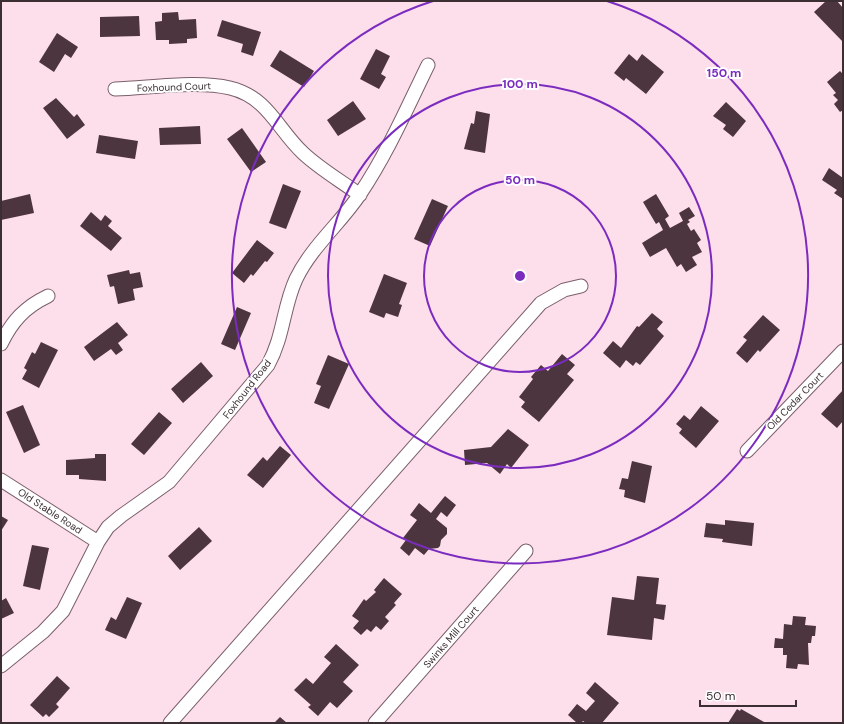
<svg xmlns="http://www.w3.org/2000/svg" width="844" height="724" font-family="'DM Sans',sans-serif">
	<rect width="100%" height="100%" fill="#fddeeb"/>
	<path fill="#4d3540" d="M 826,1 L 837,1 L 843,8 L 843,42 L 814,12 Z
		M 178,12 L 179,20 L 196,19 L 197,38 L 187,39 L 187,43 L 169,44 L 169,40 L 156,40 L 155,22 L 162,21 L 162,13 Z
		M 139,16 L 140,36 L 100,37 L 100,17 Z
		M 222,20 L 261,32 L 253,56 L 241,52 L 243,44 L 217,36 Z
		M 57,33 L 78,47 L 71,58 L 65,54 L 54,72 L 39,62 Z
		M 376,49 L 390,56 L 381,74 L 386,77 L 379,89 L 360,79 Z
		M 280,50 L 314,71 L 304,87 L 270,66 Z
		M 629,54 L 637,61 L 642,54 L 664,72 L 646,94 L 626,78 L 624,81 L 614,73 Z
		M 840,71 L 843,74 L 843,110 L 840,112 L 834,104 L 838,100 L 833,95 L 836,93 L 827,82 Z
		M 56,98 L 74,117 L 77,114 L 85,125 L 67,139 L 43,108 Z
		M 353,101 L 366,119 L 338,136 L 327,120 Z
		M 726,102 L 746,121 L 733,137 L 723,129 L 726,125 L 713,116 Z
		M 476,111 L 490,114 L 485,153 L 464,149 L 471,123 L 474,124 Z
		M 200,126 L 201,144 L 160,145 L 159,128 Z
		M 242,128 L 266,162 L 251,172 L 227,139 Z
		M 99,135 L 138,141 L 135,159 L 96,153 Z
		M 829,168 L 843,178 L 843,199 L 834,193 L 837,190 L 822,180 Z
		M 283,184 L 301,191 L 286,229 L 269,223 Z
		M 30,194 L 34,213 L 1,220 L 1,201 Z
		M 656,194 L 669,216 L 665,219 L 670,228 L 683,221 L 679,213 L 689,207 L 695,216 L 688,220 L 690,222 L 687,224 L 691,231 L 694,229 L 701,240 L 697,243 L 702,252 L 692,257 L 697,265 L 686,272 L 681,264 L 677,267 L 666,248 L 650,257 L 642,243 L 663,230 L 659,222 L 656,224 L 643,202 Z
		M 432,199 L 448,206 L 430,246 L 414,239 Z
		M 91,212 L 101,221 L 105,215 L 112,221 L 108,226 L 122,238 L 111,251 L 80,226 Z
		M 257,240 L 274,253 L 267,262 L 265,261 L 253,276 L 251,274 L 244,283 L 232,273 Z
		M 129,270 L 130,274 L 140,272 L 143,287 L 133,289 L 135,300 L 118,304 L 114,286 L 110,287 L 107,275 Z
		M 384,274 L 407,283 L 399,304 L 402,305 L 398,317 L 386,313 L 384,318 L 369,312 Z
		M 237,307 L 251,313 L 235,350 L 221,344 Z
		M 652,313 L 663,322 L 657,329 L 664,336 L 640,365 L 636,362 L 633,366 L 626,360 L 620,368 L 603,353 L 613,341 L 621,348 L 637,326 L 639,327 Z
		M 763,315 L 780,330 L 760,352 L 758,350 L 747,363 L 736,353 L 747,340 L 743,337 Z
		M 117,322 L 128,335 L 118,343 L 123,350 L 116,355 L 111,349 L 94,361 L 84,347 Z
		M 41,342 L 58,350 L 39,388 L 22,379 L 27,370 L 24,368 L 32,352 L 35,354 Z
		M 562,354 L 575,365 L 567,374 L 574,380 L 539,422 L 521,407 L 525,402 L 519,397 L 533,379 L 531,377 L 541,365 L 548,371 Z
		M 328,355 L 349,364 L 329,409 L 314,403 L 321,386 L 316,384 Z
		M 201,362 L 213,376 L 183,403 L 171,389 Z
		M 843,390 L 843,421 L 837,428 L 821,414 Z
		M 23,405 L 40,445 L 24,453 L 6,412 Z
		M 701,406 L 719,421 L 696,448 L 679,433 L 682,429 L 676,424 L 684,415 L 690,420 Z
		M 159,412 L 172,423 L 144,455 L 131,444 Z
		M 508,429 L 529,445 L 511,468 L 507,464 L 500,474 L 487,463 L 465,465 L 464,450 L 491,447 Z
		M 280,446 L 291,455 L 263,488 L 247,475 L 263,457 L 267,461 Z
		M 95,454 L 106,454 L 106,481 L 79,479 L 79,475 L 66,475 L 66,460 L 95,458 Z
		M 632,461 L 652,466 L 645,503 L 624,497 L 625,490 L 619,489 L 622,478 L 628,479 Z
		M 445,496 L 456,505 L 447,517 L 441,512 L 436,519 L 447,528 L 447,534 L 441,540 L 440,546 L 438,548 L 429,549 L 424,555 L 415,548 L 409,556 L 400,548 L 406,540 L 403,538 L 417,520 L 410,515 L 419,503 L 431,513 Z
		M 1,516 L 8,520 L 1,531 Z
		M 725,520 L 754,523 L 752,546 L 722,542 L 723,539 L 704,537 L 706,523 L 725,525 Z
		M 199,527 L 212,541 L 180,570 L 168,556 Z
		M 32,545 L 49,548 L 40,590 L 23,586 Z
		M 637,576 L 659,578 L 656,604 L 666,605 L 664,620 L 654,618 L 652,640 L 607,635 L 612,597 L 634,600 Z
		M 384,578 L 402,594 L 394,603 L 396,605 L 385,617 L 389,621 L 381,630 L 376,626 L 371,632 L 367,629 L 361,635 L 353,628 L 359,621 L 352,616 L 364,599 L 366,601 L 376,592 L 374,590 Z
		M 127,597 L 142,603 L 126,639 L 105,630 L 111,617 L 116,620 Z
		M 6,598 L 14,613 L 1,619 L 1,601 Z
		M 793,616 L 806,617 L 805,625 L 816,626 L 815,636 L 812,636 L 811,643 L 808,643 L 809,665 L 798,664 L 797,669 L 786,668 L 787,655 L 783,655 L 783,648 L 774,648 L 775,638 L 783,639 L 784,624 L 792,625 Z
		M 336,644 L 359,665 L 343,682 L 353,691 L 337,708 L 330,702 L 318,716 L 308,707 L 311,705 L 294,690 L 306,678 L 313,684 L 331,663 L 324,657 Z
		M 57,676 L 70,688 L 56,704 L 59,707 L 49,717 L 46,714 L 43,717 L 30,705 Z
		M 595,682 L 619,703 L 602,723 L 586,723 L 583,721 L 581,723 L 577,723 L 568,715 L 577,704 L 586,711 L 595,701 L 586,693 Z
		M 737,709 L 740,711 L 741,709 L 764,722 L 728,723 Z
		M 280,717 L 287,723 L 274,723 Z"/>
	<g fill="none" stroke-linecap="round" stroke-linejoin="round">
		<defs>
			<path id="minor" d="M 115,89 C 149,88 197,80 230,88 C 268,97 278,130 303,153 C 320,169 341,181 360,195
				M 1,344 C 12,321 25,307 48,296
				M 747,451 L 843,351
				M 1,480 L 98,542
				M 1,666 L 43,632 L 63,611 L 98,542 L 108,527 L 121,516 L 169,482 L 268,365 C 284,336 283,307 296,279 C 312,246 340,224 360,194 C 387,154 407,108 428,65
				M 170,723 L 541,303 L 564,290 L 581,286
				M 375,723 L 526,551"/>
		</defs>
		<use href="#minor" stroke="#7a5f6b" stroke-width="15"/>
		<use href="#minor" stroke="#fff" stroke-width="13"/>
	</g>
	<g fill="none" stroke="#7b2cbf" stroke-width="2">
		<circle cx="520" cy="276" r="96"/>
		<circle cx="520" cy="276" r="192"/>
		<path d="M607 1A288 288 0 1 1 433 1"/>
	</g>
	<g text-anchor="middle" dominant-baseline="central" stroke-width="4" stroke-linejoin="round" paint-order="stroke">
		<g font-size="10" fill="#3b2f34" stroke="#fff">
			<text transform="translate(174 87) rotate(-2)">Foxhound Court</text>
			<text transform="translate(247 389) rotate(-52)">Foxhound Road</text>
			<text transform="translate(795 401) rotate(-46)">Old Cedar Court</text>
			<text transform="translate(50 511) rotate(33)">Old Stable Road</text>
			<text transform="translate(451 637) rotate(-49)">Swinks Mill Court</text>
		</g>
	</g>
	<circle cx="520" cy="276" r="6" fill="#7b2cbf" stroke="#fff" stroke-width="2"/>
	<g font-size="12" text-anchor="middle" font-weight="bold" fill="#7b2cbf" stroke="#fff" stroke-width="4" stroke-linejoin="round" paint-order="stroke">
		<text x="724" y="77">150 m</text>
		<text x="520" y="88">100 m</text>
		<text x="520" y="184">50 m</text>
	</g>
	<rect width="844" height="724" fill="none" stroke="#3b2f34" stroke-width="4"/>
	<path d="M700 700v6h96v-6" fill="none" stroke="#3b2f34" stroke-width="2"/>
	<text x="706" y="700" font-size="12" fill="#3b2f34" stroke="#ffffff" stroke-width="3" paint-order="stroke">50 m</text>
</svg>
